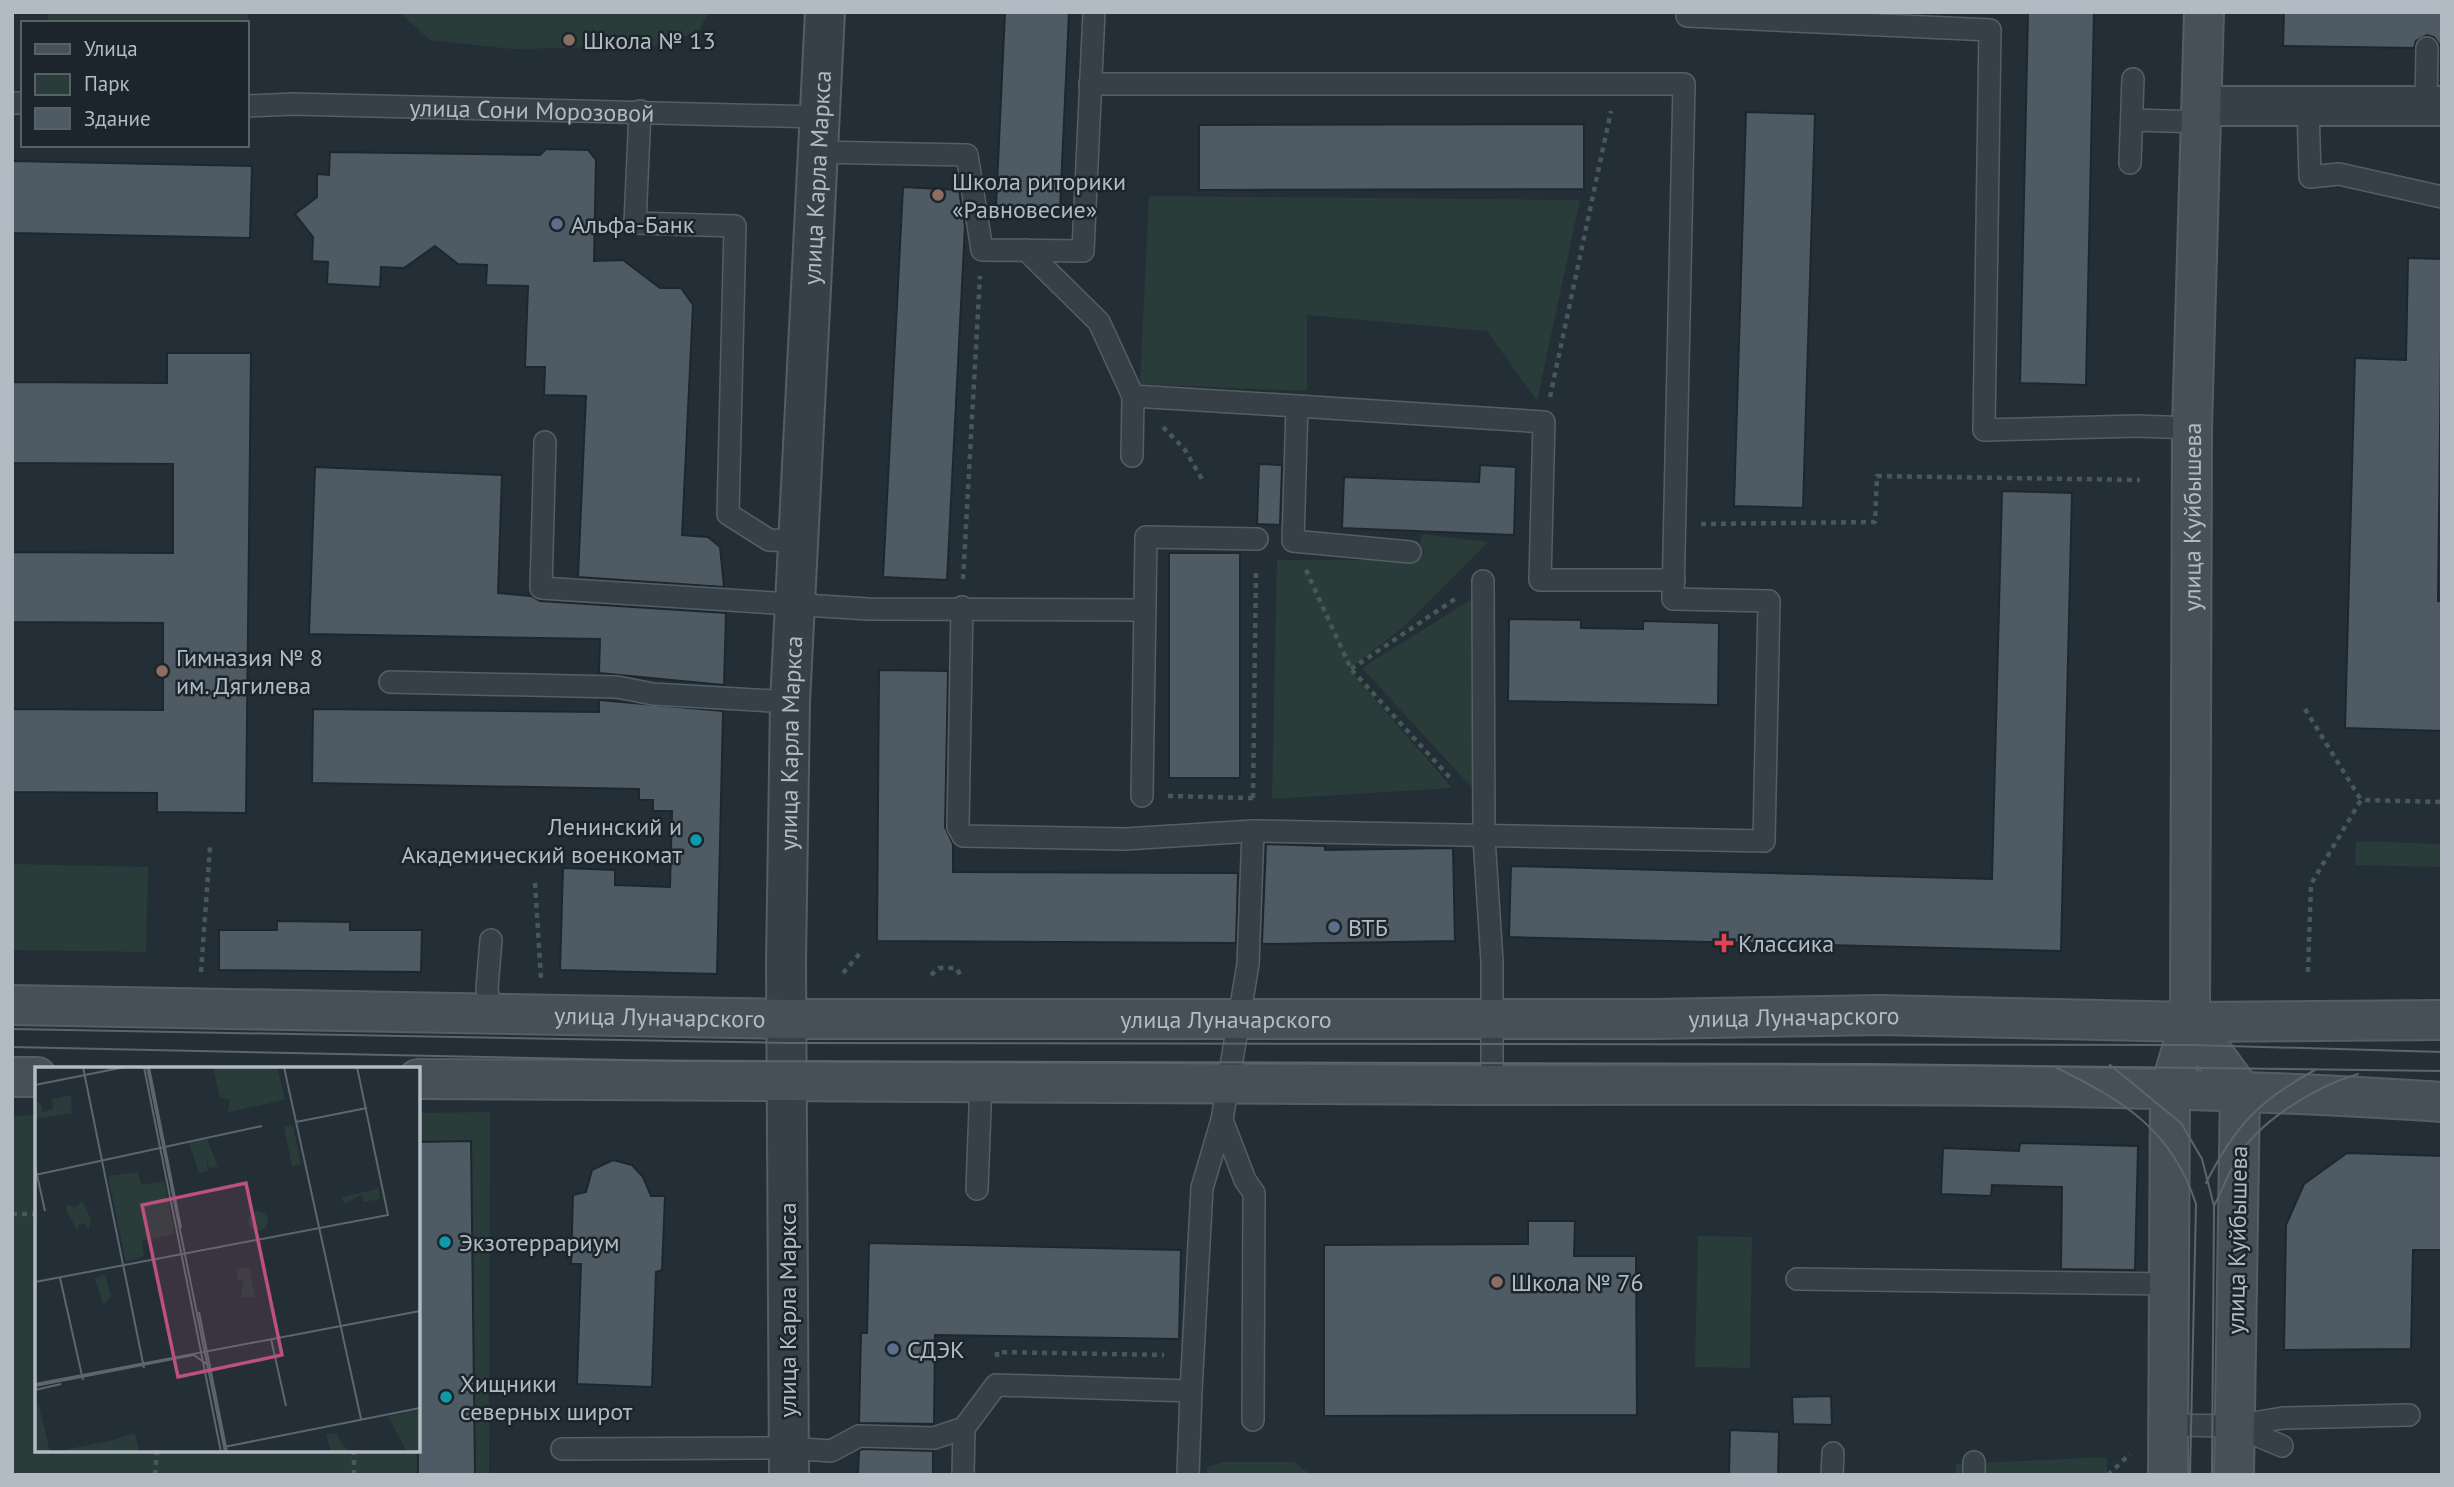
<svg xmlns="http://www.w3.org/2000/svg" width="2454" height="1487" font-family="'PT Sans',sans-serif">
	<rect width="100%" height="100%" fill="#242e36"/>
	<path fill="#2a3c39" d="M 48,12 L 248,12 L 247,24 L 48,23 Z
		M 399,12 L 708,12 L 699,31 L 659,46 L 513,49 L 430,40 Z
		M 1149,196 L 1580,200 L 1537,401 L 1487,331 L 1307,315 L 1307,391 L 1140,384 Z
		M 1422,534 L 1488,542 L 1402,628 L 1349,669 L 1452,788 L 1272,799 L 1277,560 L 1416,560 Z
		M 1475,597 L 1476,792 L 1362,668 Z
		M 2356,841 L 2442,844 L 2442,867 L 2355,865 Z
		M 12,864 L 148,867 L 146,952 L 12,950 Z
		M 490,1112 L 489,1475 L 12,1475 L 12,1116 L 37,1115 L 37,1450 L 418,1450 L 418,1113 Z
		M 1698,1236 L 1752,1237 L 1750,1368 L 1695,1367 Z
		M 2107,1457 L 2107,1475 L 1955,1475 L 1956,1464 Z
		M 1223,1462 L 1294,1462 L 1311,1475 L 1206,1475 L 1207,1467 Z"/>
	<path fill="#4f5b64" stroke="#1e272d" stroke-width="2" d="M 1005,12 L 1069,12 L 1060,209 L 996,206 Z
		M 2028,12 L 2094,12 L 2086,385 L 2020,383 Z
		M 2284,12 L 2442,12 L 2442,48 L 2434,37 L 2427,35 L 2416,41 L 2414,48 L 2283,46 Z
		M 1746,112 L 1815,114 L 1803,508 L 1734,506 Z
		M 1584,124 L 1584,189 L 1199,190 L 1199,125 Z
		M 546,149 L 588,150 L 596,160 L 594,261 L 623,260 L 660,288 L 681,288 L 693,305 L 682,535 L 708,537 L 720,547 L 724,587 L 578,577 L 586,396 L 544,395 L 545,367 L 525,367 L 528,286 L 486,285 L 487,265 L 458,264 L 435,246 L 404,268 L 381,267 L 380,287 L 327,284 L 328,262 L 312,261 L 313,237 L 295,214 L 317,197 L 317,174 L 329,175 L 330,152 L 540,155 Z
		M 12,161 L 252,166 L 250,238 L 12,233 Z
		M 903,187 L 959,190 L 965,226 L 947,580 L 883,577 Z
		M 2408,258 L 2442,259 L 2438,601 L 2442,601 L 2442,731 L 2345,728 L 2355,358 L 2406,360 Z
		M 167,353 L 251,353 L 246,813 L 157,812 L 157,793 L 12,792 L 12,709 L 163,710 L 163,623 L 12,622 L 12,552 L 173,553 L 173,464 L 12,463 L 12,382 L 167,383 Z
		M 1259,464 L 1282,465 L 1280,525 L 1257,524 Z
		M 1480,465 L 1516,467 L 1514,535 L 1342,528 L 1344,477 L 1479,482 Z
		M 315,467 L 502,475 L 498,593 L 531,596 L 540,601 L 726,613 L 724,685 L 599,673 L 600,639 L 309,634 Z
		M 2002,491 L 2072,493 L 2061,951 L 1509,937 L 1511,866 L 1992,879 Z
		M 1169,553 L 1240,553 L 1240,778 L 1169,778 Z
		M 1509,619 L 1581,620 L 1581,628 L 1643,629 L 1643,621 L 1719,623 L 1718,705 L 1508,701 Z
		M 879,670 L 948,671 L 945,827 L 953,844 L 953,872 L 1238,873 L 1236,943 L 877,941 Z
		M 599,700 L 723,711 L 717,974 L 560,970 L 563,868 L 615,870 L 615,885 L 670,887 L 672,811 L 653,811 L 653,800 L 639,800 L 639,789 L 312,783 L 313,709 L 599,712 Z
		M 1266,844 L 1325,846 L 1325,850 L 1453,848 L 1455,941 L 1264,944 L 1262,943 Z
		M 277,921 L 350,922 L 350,930 L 422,930 L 421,972 L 219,970 L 219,930 L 277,930 Z
		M 471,1141 L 475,1475 L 418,1475 L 418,1142 Z
		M 2020,1143 L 2138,1146 L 2135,1270 L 2061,1269 L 2062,1187 L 1992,1185 L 1991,1196 L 1941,1194 L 1943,1148 L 2019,1151 Z
		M 2347,1153 L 2442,1156 L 2442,1250 L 2413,1250 L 2411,1349 L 2284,1350 L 2286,1225 L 2304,1184 Z
		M 613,1160 L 632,1165 L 643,1177 L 651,1196 L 665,1196 L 662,1270 L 656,1272 L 652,1387 L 577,1384 L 581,1264 L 571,1264 L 573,1195 L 586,1192 L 592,1170 Z
		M 1528,1221 L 1575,1221 L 1574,1256 L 1636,1256 L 1637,1415 L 1324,1416 L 1324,1245 L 1528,1244 Z
		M 869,1243 L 1181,1250 L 1179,1339 L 935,1335 L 934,1424 L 859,1423 L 861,1333 L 867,1333 Z
		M 1831,1396 L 1832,1425 L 1793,1424 L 1792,1397 Z
		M 1730,1430 L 1779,1432 L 1778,1475 L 1729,1475 Z
		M 862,1449 L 933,1451 L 933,1475 L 858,1475 L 859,1451 Z"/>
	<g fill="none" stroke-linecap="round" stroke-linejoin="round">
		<defs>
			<g id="lane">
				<path d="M 1687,16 L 1990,30 L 1984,430 L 2137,426 L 2192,428"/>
				<path d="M 12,103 L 23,103"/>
				<path id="s1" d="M 247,106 L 293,104 L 818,117"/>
				<path d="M 2426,106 L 2427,48"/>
				<path d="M 2308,107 L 2310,177 L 2339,174 L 2442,197"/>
				<path d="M 640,111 L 635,223 L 735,226 L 728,514 L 769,540 L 798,541"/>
				<path d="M 2132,120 L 2202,122"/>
				<path d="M 816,152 L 967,155 L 982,250 L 1083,251 L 1094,12"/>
				<path d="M 2130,163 L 2133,79"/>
				<path d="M 1026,250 L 1099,322 L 1133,396 L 1297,406 L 1293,541 L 1410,552"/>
				<path d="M 1297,406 L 1544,422 L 1540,580 L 1674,580"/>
				<path d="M 545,442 L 541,588 L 868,609 L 1145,610"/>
				<path d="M 1132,456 L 1133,396"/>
				<path d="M 1483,581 L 1484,838 L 1492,961 L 1492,1085"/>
				<path d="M 962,607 L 958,827 L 963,836 L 1125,839 L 1253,831 L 1764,841 L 1769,601 L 1673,599 L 1684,84 L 1090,84"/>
				<path d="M 390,682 L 617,687 L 653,694 L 790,702"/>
				<path d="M 1142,796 L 1146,537 L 1257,539"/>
				<path d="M 490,1013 L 487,988 L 491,940"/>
				<path d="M 977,1189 L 981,1082"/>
				<path d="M 1797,1279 L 2171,1284"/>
				<path d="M 1253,1420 L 1254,1193 L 1245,1180 L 1222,1120 L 1248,964 L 1253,831"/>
				<path d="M 2169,1425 L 2235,1426"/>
				<path d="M 2282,1446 L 2235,1426 L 2283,1418 L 2409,1415"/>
				<path d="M 562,1449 L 788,1448 L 831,1451 L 859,1436 L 934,1438 L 964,1428"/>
				<path d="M 963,1475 L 964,1428 L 996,1385 L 1191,1391 L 1202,1188 L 1222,1120"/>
				<path d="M 1188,1475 L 1191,1391"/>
				<path d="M 1832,1475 L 1833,1453"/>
				<path d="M 1974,1475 L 1974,1462"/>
			</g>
			<g id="street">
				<path d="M 2202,106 L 2442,106"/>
				<path id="s2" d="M 789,1475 L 786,962 L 790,702 L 825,12"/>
			</g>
			<g id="secondary">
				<path id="s3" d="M 12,1005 L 787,1019 L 1655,1019 L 1881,1015 L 2190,1022 L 2442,1020"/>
				<path d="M 2190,1022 L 2240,1090 L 2234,1475"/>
				<path d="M 12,1077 L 37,1077"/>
				<path d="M 418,1079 C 778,1082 1137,1086 1496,1085 C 1812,1085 2127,1081 2442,1102"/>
				<path id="s4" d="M 2168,1475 L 2170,1089 L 2190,1022 L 2192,428 L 2204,12"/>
			</g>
		</defs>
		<use href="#lane" stroke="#555e64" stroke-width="24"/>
		<use href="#street" stroke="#555e64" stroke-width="42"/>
		<use href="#secondary" stroke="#555e64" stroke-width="42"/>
		<path stroke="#475857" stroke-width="4.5" stroke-dasharray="5 5" stroke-linecap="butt" d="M 1550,397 L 1611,111
			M 1163,427 L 1185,450 L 1202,479
			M 1701,524 L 1875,522 L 1877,476 L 2140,480
			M 1306,570 L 1351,669 L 1453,781
			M 963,579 L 980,276
			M 1351,669 L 1455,599
			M 2305,709 L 2361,800
			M 1168,796 L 1253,798
			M 1253,798 L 1256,568
			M 535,883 L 541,979
			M 201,972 L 210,847
			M 2308,972 L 2311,884 L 2361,800 L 2442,802
			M 843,973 L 862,951
			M 931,975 L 939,968 L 956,968 L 961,976
			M 12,1214 L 37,1214
			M 997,1357 L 997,1352 L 1164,1355
			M 354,1450 L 354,1475
			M 155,1475 L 157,1450
			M 2108,1475 L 2130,1454"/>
		<use href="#lane" stroke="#374047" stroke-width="21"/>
		<use href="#street" stroke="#374047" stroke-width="38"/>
		<use href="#secondary" stroke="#465059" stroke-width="38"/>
		<path stroke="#5a656d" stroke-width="2" d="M 12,1029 L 787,1043 L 2193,1045 L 2442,1052
			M 12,1047 L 671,1061 L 1871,1064 L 2442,1071
			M 2110,1065 L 2181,1123 L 2202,1159 L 2214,1206 L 2212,1475
			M 2057,1068 C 2124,1101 2172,1130 2196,1204 L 2190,1475
			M 2206,1183 C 2235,1126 2258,1101 2315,1070
			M 2214,1206 C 2222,1190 2229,1172 2238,1157 C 2260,1120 2317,1086 2358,1074"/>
	</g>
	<g fill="#8d6e63" stroke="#1c252b" stroke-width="2.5">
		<circle cx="569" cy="40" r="7"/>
		<circle cx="938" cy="195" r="7"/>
		<circle cx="162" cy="671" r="7"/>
		<circle cx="1497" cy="1282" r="7"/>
	</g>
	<g fill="#5c6f8a" stroke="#1c252b" stroke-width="2.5">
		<circle cx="557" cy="224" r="7"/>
		<circle cx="1334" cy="927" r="7"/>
		<circle cx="893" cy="1349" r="7"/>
	</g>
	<g fill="#0f9aa8" stroke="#1c252b" stroke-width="2.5">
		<circle cx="696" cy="840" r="7"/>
		<circle cx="445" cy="1242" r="7"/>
		<circle cx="446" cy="1397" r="7"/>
	</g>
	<path fill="#e0444e" stroke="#1c252b" stroke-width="2.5" d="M1720.5 932.5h7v7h7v7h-7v7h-7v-7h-7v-7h7z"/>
	<g text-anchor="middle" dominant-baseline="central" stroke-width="5" stroke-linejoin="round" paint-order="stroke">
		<g font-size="24" fill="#b2bbc3" stroke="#1c252b" text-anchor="start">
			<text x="583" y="40">Школа № 13</text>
			<text x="952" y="181">Школа риторики<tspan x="952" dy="28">«Равновесие»</tspan></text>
			<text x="571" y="224">Альфа-Банк</text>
			<text x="176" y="657">Гимназия № 8<tspan x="176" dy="28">им. Дягилева</tspan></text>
			<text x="682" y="826" text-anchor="end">Ленинский и<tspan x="682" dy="28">Академический военкомат</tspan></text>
			<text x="1348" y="927">ВТБ</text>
			<text x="1738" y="943">Классика</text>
			<text x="459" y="1242">Экзотеррариум</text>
			<text x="1511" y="1282">Школа № 76</text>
			<text x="907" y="1349">СДЭК</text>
			<text x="460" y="1383">Хищники<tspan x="460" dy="28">северных широт</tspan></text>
		</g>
		<g font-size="24" fill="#b2bbc3" stroke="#1c252b">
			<text stroke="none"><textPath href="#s1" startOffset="285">улица Сони Морозовой</textPath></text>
			<text stroke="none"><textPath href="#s2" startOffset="1298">улица Карла Маркса</textPath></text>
			<text stroke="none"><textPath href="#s4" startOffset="961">улица Куйбышева</textPath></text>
			<text stroke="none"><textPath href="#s2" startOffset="732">улица Карла Маркса</textPath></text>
			<text stroke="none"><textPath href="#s3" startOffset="648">улица Луначарского</textPath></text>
			<text stroke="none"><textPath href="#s3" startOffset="1782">улица Луначарского</textPath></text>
			<text stroke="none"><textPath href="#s3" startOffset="1214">улица Луначарского</textPath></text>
			<text transform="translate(2237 1240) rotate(-89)">улица Куйбышева</text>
			<text transform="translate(787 1310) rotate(-90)">улица Карла Маркса</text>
		</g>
	</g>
	<g transform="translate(35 1067)">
		<rect width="385" height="385" fill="#242e36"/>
		<path d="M 178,0 L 242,0 L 250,33 L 193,45 L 195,33 L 185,31 ZM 36,28 L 37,46 L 0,52 L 0,37 L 5,35 L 8,45 L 18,42 L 17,32 ZM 258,59 L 266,97 L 257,99 L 249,60 ZM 172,72 L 183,100 L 174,101 L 171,88 L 173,104 L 164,106 L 154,76 ZM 103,105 L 106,118 L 129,114 L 140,167 L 107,174 L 109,189 L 91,195 L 73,109 ZM 343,118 L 345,132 L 328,135 L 326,128 L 309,137 L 307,130 L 342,122 ZM 47,134 L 56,152 L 53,164 L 51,156 L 43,158 L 44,164 L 41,161 L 31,143 L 33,137 L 40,141 ZM213 154a10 10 0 1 1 20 0a10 10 0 1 1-20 0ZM 214,200 L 220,230 L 206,230 L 208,213 L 203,213 L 201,202 ZM 70,207 L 76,230 L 68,238 L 60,212 ZM 4,338 L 15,385 L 0,385 L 0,339 ZM 385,343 L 385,385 L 372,385 L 353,349 ZM 100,366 L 104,385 L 19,385 L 74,374 ZM 302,366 L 304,372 L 314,385 L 296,385 L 291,367 Z" fill="#2a3c39"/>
		<path fill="none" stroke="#5d666e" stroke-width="2" d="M 48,0 L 109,301M 109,0 L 186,385M 112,0 L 190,385M 114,0 L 146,161M 249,0 L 326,352M 0,18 L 90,0M 261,55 L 332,41M 0,99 L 10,144M 0,108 L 227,59M 25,211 L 48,313M 0,215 L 353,148 L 322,0M 164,245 L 192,385M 236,272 L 251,339M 0,317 L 385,244M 0,319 L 159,288 L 173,298M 0,323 L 26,317M 189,380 L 385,341"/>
		<path fill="#bc517f" fill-opacity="0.15" stroke="#bc517f" stroke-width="3.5" d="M 211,116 L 247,288 L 143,310 L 107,138 Z"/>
		<rect width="385" height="385" fill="none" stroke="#b2bbc3" stroke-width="3.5"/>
	</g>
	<rect width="2454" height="1487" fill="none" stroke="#b2bbc3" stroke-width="28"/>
	<rect x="21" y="21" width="228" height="126" fill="#1c252b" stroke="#586168" stroke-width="2"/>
	<rect x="35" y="44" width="35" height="10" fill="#465059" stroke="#586168" stroke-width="2"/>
	<text x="84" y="56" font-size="21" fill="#b2bbc3">Улица</text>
	<rect x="35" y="74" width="35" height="21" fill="#2a3c39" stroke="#586168" stroke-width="2"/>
	<text x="84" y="91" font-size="21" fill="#b2bbc3">Парк</text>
	<rect x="35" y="108" width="35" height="21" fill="#4f5b64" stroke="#586168" stroke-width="2"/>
	<text x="84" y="126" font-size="21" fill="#b2bbc3">Здание</text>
</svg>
